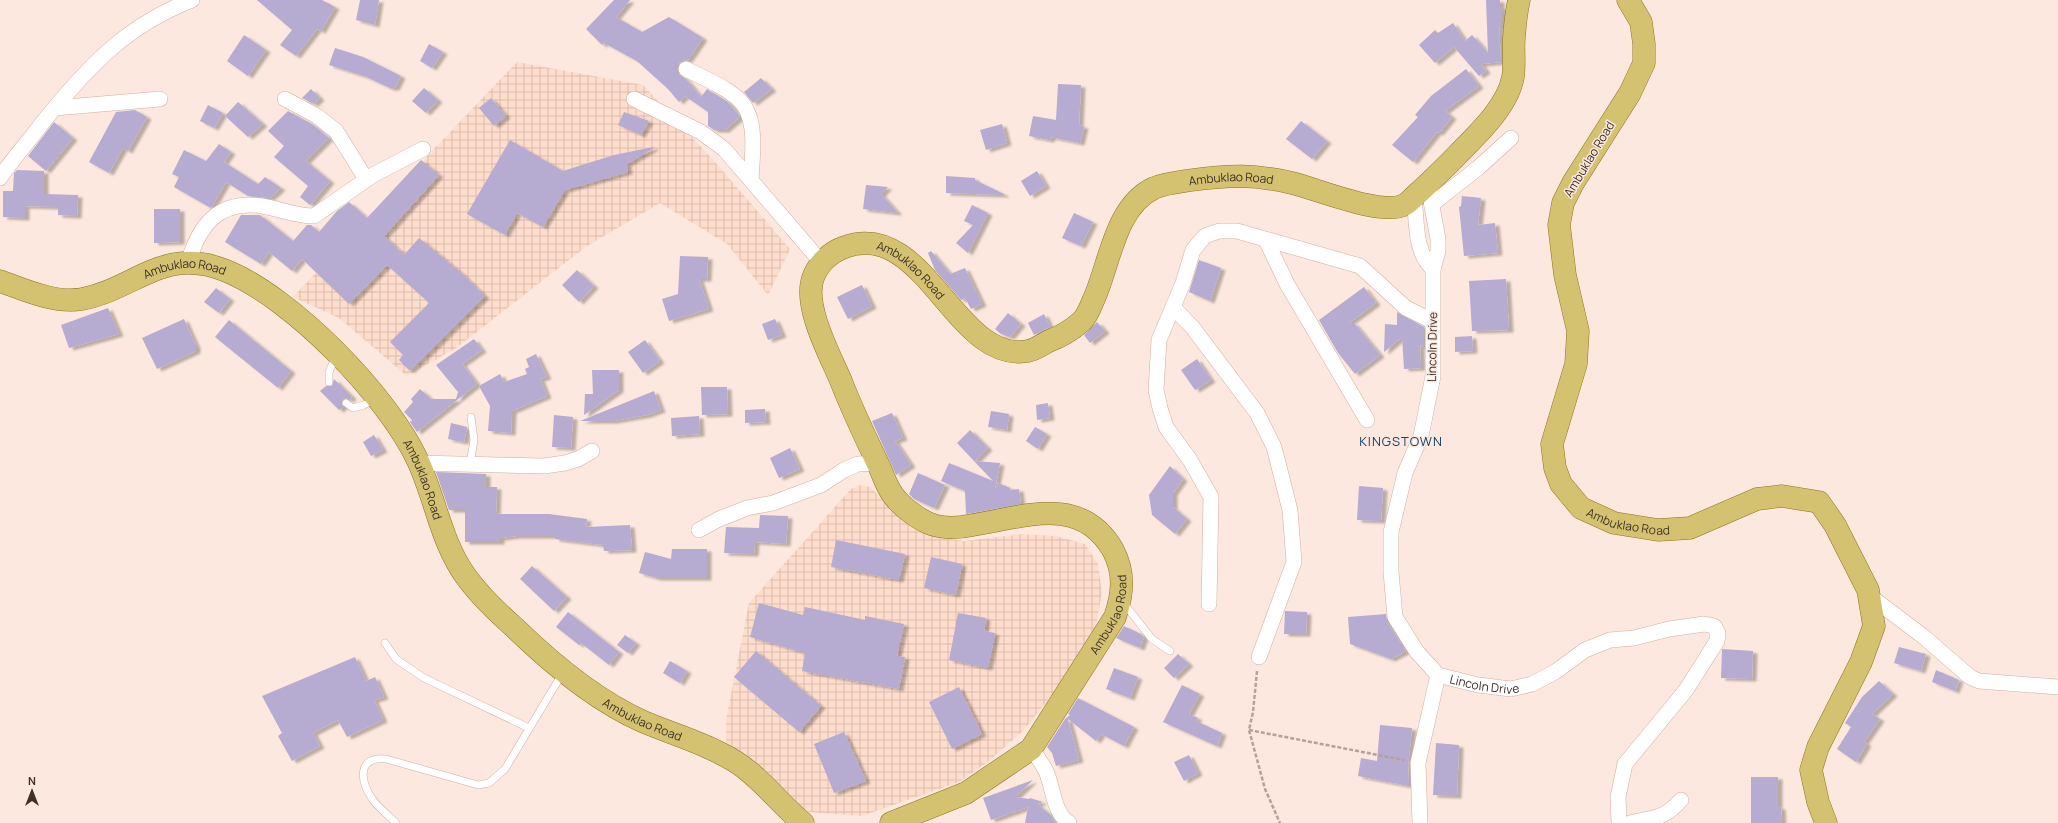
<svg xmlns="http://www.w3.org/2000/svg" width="2058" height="823" font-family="Manrope,sans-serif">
	<defs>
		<pattern id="industrial-grid" width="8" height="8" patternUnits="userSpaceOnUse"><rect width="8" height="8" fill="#feddcc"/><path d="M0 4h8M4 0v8" fill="none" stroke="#dbbeaf"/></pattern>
		<filter id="shadow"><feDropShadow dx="4.5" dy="2.5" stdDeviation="1" flood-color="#0004"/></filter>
	</defs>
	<rect width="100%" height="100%" fill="#fce8de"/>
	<path fill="url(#industrial-grid)" d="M 517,62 L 643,85 L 715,162 L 790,249 L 768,295 L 727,244 L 660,203 L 587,246 L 456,348 L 407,376 L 339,318 L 293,297 Z
		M 860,485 L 871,487 L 892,512 L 927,535 L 964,541 L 1022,534 L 1056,536 L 1085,544 L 1098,564 L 1102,593 L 1096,625 L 1063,681 L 1024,730 L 989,761 L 959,782 L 862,816 L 807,812 L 791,799 L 758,766 L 726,742 L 726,720 L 749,603 L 851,489 Z"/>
	<path fill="#b6abd1" filter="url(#shadow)" d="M 257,0 L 322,0 L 335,7 L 321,31 L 317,29 L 296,56 L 280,45 L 292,30 Z
		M 360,0 L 379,0 L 375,25 L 356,20 Z
		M 614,0 L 630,0 L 616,17 L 642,32 L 669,17 L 703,38 L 688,60 L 681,61 L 678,65 L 678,74 L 686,79 L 701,97 L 707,89 L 728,102 L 740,117 L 725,130 L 714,130 L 708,126 L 708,112 L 685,96 L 679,102 L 667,88 L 637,61 L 604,43 L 602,45 L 586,29 Z
		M 1486,0 L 1500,0 L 1500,7 L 1502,7 L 1502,26 L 1499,26 L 1501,62 L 1481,64 L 1486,71 L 1479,76 L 1454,47 L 1435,63 L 1419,45 L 1435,30 L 1438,33 L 1453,23 L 1465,41 L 1472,35 L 1488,53 Z
		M 244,35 L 266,50 L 248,76 L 227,61 Z
		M 429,44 L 443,52 L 432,68 L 420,61 Z
		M 335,48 L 363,57 L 401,76 L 395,88 L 390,88 L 364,76 L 329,65 Z
		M 1466,69 L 1479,86 L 1445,111 L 1452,117 L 1439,133 L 1437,132 L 1413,162 L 1392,145 L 1418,117 L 1415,115 L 1431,96 Z
		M 761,78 L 772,89 L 753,103 L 744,92 Z
		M 1058,84 L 1081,85 L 1079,125 L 1084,126 L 1080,143 L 1051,137 L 1050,140 L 1029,136 L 1033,116 L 1056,120 Z
		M 424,88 L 438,100 L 426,113 L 412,101 Z
		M 311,89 L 320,98 L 314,104 L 302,98 Z
		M 491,98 L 506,116 L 494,126 L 479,108 Z
		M 238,102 L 263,124 L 248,137 L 225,116 Z
		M 208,105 L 223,113 L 214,128 L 200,121 Z
		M 135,110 L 147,117 L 128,151 L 123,148 L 109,173 L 89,162 L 116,112 Z
		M 288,111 L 312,124 L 329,138 L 306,161 L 330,181 L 310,205 L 300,197 L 308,186 L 274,157 L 284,146 L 268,131 Z
		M 624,112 L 649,121 L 641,135 L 618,125 Z
		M 1301,121 L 1327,141 L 1312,159 L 1286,139 Z
		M 54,122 L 73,138 L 46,171 L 28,156 Z
		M 1002,124 L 1007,143 L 986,150 L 980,130 Z
		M 510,140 L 563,171 L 614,155 L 653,147 L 654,148 L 627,164 L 628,172 L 565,190 L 543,227 L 517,213 L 505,235 L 467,214 Z
		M 219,144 L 231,152 L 224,162 L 258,184 L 265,177 L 281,188 L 270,198 L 248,196 L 226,182 L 211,208 L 174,187 L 179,177 L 172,174 L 184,150 L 206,161 Z
		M 421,160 L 439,175 L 384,236 L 404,255 L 419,238 L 460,272 L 485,296 L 410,371 L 399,360 L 403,355 L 390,342 L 429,303 L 387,265 L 349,304 L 302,259 L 292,271 L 269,252 L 261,264 L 225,242 L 241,215 L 260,215 L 293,241 L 307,225 L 311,225 L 319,232 L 337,211 L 349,202 L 367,218 Z
		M 17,170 L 44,171 L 44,194 L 78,195 L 77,216 L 58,215 L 58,207 L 25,206 L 25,218 L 3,217 L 3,191 L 13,191 L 14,173 Z
		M 1037,171 L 1046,186 L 1030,196 L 1021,181 Z
		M 946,176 L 975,178 L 975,180 L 1006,195 L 946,193 Z
		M 866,185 L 888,187 L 881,194 L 898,213 L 863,209 Z
		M 1462,196 L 1481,198 L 1478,225 L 1495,223 L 1498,253 L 1464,256 L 1459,207 L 1461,206 Z
		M 972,205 L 988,213 L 968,253 L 956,243 L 973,225 L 964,221 Z
		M 154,209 L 180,209 L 180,242 L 154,243 Z
		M 1074,213 L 1093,222 L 1081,246 L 1062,238 Z
		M 931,251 L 950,274 L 965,268 L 982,304 L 971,309 L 965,298 L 961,300 L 935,270 L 928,253 Z
		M 680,256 L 708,257 L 707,279 L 699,279 L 709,309 L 669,321 L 662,299 L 678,294 Z
		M 1199,260 L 1221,268 L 1210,301 L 1189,292 Z
		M 577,270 L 594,286 L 579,302 L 562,285 Z
		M 1506,279 L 1509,330 L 1472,331 L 1469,281 Z
		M 862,285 L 872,306 L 848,319 L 837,297 Z
		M 1364,287 L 1376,303 L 1349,323 L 1354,323 L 1380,355 L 1355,374 L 1338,353 L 1319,320 Z
		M 216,288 L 230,299 L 219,313 L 204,302 Z
		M 108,308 L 119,334 L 69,348 L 61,325 Z
		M 1397,312 L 1424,327 L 1424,347 L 1420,346 L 1421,368 L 1404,369 L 1402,337 L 1384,352 L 1385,324 L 1397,325 Z
		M 1008,313 L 1021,324 L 1010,337 L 1001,334 L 995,329 Z
		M 1044,314 L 1050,327 L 1034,335 L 1028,323 Z
		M 184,319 L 196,346 L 196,351 L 157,369 L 142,338 Z
		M 775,319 L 782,335 L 768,340 L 762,324 Z
		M 229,320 L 291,371 L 278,388 L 215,337 Z
		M 1097,322 L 1105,331 L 1090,343 L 1084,335 Z
		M 1472,336 L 1473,351 L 1455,352 L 1455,337 Z
		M 474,339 L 482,350 L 462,364 L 477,384 L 417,432 L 410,422 L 412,420 L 404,412 L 413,402 L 411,399 L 420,389 L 431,399 L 456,399 L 458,392 L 436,365 Z
		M 645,340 L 660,361 L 643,373 L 628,352 Z
		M 536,354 L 547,377 L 540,379 L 547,396 L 512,411 L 511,433 L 488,431 L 490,406 L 479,386 L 500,374 L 504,382 L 527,374 L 525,369 L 529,367 L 526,359 Z
		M 1197,359 L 1211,380 L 1195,390 L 1181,370 Z
		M 592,370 L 619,370 L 619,390 L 584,415 L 585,394 L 593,394 Z
		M 334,379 L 352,397 L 350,400 L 346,398 L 342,400 L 343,407 L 339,410 L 320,391 L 326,386 L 332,386 Z
		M 701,387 L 727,387 L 728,414 L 702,415 Z
		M 654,391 L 661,410 L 647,415 L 613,421 L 580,421 Z
		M 1048,403 L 1050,418 L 1037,420 L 1036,405 Z
		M 765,409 L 766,422 L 745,423 L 745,410 Z
		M 991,411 L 1009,414 L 1007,430 L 988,427 Z
		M 892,413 L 903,438 L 895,441 L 911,465 L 896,475 L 872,421 Z
		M 554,415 L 573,417 L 571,448 L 552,447 Z
		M 699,416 L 700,434 L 672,436 L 671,418 Z
		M 451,423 L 467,427 L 464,442 L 448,439 Z
		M 1035,427 L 1047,434 L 1038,449 L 1026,441 Z
		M 970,430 L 988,448 L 975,461 L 1000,463 L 995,489 L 999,483 L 1010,488 L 1010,490 L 1019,489 L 1021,504 L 966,514 L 965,491 L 941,481 L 949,463 L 993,481 L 957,443 Z
		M 374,435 L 383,450 L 371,456 L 363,442 Z
		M 790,448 L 800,469 L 779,478 L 770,458 Z
		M 1170,466 L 1183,479 L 1173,493 L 1173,507 L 1187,519 L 1175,534 L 1152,515 L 1149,495 Z
		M 436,472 L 486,474 L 486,487 L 497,487 L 496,513 L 500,514 L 549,514 L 587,519 L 586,527 L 630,525 L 632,550 L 604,551 L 603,545 L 555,539 L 555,536 L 516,536 L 500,538 L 500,542 L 465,542 L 465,510 L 449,510 Z
		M 918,473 L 945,485 L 934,508 L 914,499 L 909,494 Z
		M 1359,486 L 1383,488 L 1381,521 L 1357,520 Z
		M 760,515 L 788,516 L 786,544 L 755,542 L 754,554 L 724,553 L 726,527 L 759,528 Z
		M 836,540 L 905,554 L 899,580 L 831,567 Z
		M 672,549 L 707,549 L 707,578 L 657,578 L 639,573 L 645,552 L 671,559 Z
		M 931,557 L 962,564 L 956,595 L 924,588 Z
		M 532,566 L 567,597 L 554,611 L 520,579 Z
		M 759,603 L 803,615 L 805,607 L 865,620 L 865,616 L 904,624 L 897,656 L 905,657 L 899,689 L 802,671 L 805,653 L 750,637 Z
		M 1285,611 L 1307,612 L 1306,634 L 1284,634 Z
		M 568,612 L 619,652 L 609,665 L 581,643 L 579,645 L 556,627 Z
		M 958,613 L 986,618 L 984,631 L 995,633 L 988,668 L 949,660 Z
		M 1386,614 L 1387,622 L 1406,651 L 1391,659 L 1350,644 L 1348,617 Z
		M 1124,626 L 1141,634 L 1144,637 L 1140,648 L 1116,638 Z
		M 625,635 L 636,643 L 628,653 L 617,645 Z
		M 1899,647 L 1926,654 L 1921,671 L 1894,663 Z
		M 1722,649 L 1753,651 L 1752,679 L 1721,678 Z
		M 756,651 L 821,706 L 799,732 L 734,677 Z
		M 1178,654 L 1189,664 L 1174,678 L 1164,668 Z
		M 355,657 L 366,681 L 375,677 L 384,697 L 374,700 L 383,720 L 347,737 L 338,720 L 313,733 L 320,746 L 292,761 L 278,736 L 282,733 L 262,696 Z
		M 670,661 L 687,671 L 680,683 L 663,673 Z
		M 1114,668 L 1138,677 L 1130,698 L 1106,689 Z
		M 1936,670 L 1959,680 L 1955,691 L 1932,682 Z
		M 1879,681 L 1893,694 L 1872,714 L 1880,719 L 1864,742 L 1867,744 L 1856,762 L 1837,749 L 1851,727 L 1845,723 L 1862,697 Z
		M 1182,685 L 1200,694 L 1189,714 L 1198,718 L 1196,721 L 1222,733 L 1217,746 L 1163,722 Z
		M 959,687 L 982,734 L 952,749 L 929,702 Z
		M 1078,698 L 1134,727 L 1124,746 L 1101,734 L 1096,741 L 1068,719 L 1079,760 L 1056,766 L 1052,753 L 1047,747 L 1065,719 L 1070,715 L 1068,714 Z
		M 1380,725 L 1412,728 L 1408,766 L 1409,786 L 1358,776 L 1361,758 L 1377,761 Z
		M 844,732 L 866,781 L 834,793 L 814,744 Z
		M 1436,743 L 1459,745 L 1457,796 L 1433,795 Z
		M 1189,755 L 1198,773 L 1184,781 L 1174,762 Z
		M 1751,777 L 1778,777 L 1778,807 L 1781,807 L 1782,823 L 1751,823 Z
		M 1033,780 L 1015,797 L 1029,799 L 1030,798 L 1043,802 L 1037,804 L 1051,815 L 1056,823 L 1025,823 L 1028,807 L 991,820 L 983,798 Z"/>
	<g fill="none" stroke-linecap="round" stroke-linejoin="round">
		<defs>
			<path id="lane" d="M 329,382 L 329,372 L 336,356
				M 346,403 L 353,408 L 364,405 L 375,399
				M 470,464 L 474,440 L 471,417
				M 1122,601 L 1152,639 L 1170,651
				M 385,643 L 396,659 L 424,678 L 529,728
				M 396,823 C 389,816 379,808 373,800 C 361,783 355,756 386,759 L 478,785 L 489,783 L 505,769 L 562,674"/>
			<g id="street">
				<path d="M 686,69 C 703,78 735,90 745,107 C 757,127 752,158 751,180"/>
				<path d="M 285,99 L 317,116 L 336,131 L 366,179"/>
				<path d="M 634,99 L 701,132 L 724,149 L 822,263"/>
				<path d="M 55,108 L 160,99"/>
				<path d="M 0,178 C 13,158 29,141 43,122 C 87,68 125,26 192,0"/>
				<path id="s1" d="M 1428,185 L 1438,239 L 1438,251 L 1433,269 L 1433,376 L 1421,436 L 1405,473 L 1391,532 L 1391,572 L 1395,617 L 1417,652 L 1438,675 L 1478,685 L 1511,689 L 1532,684 L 1555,672 L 1585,650 L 1610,640 L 1634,638 L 1669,629 L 1704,624 L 1714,626 L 1718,633 L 1717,641 L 1686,690 L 1625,764 L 1618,797 L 1619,823"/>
				<path d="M 1414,196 C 1417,221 1414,252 1433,269"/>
				<path d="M 1432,204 L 1478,168 L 1511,138"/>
				<path d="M 1266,240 L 1287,284 L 1367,420"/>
				<path d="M 188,263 C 199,226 218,199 262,206 C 280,209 296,216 314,216 L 373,175 L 423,149"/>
				<path d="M 1173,307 L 1193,328 L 1257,413 L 1274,447 L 1290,510 L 1294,562 L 1259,657"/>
				<path d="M 418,463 L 544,466 L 565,463 L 578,459 L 592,451"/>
				<path d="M 699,530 L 719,519 L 747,508 L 773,503 L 821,485 L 844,470 L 858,464 L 878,463"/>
				<path d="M 1871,597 L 1924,637 L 1970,677 L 1979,681 L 2058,687"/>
				<path d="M 1209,604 L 1211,497 L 1190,460 L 1166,427 L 1160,408 L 1156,390 L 1159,340 L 1183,283 L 1193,250 L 1205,236 L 1219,231 L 1237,231 L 1360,266 L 1406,308 L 1432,321"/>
				<path d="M 1031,749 C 1036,755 1041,762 1045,769 C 1054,787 1052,811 1069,823"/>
				<path d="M 1420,823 L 1418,763 L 1438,675"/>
				<path d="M 1630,823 C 1654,817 1663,820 1681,800"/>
			</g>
			<g id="primary">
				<path id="s2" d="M 1628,0 L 1641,22 L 1644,44 L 1644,63 L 1630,93 L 1573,183 L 1563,203 L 1559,225 L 1565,275 L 1578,331 L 1576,364 L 1552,444 L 1555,468 L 1561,484 L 1581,508 L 1614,523 L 1658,530 L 1690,528 L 1757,499 L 1782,496 L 1819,502 L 1835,525 L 1868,590 L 1874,626 L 1861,662 L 1818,747 L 1811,770 L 1818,802 L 1826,823"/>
				<path id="s3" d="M 0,281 C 25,290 56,304 82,299 C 135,289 163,246 224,270 C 291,296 388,396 418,461 C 436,500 441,543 467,578 C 481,597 498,613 515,628 C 552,664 596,701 644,722 C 675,735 707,744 736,762 C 761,778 780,804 803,823"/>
				<path id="s4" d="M 891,823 L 966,793 L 1031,749 L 1115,617 C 1123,593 1125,573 1113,550 C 1081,494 1024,517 973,525 C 959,528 942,529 928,523 C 917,518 904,508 897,500 C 888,491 884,477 879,466 C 866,438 852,410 841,381 C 830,355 803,306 813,278 C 818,264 830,252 845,247 C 925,218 956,365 1028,351 C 1035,350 1043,344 1049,341 C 1060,337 1073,329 1082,321 C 1087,316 1090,308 1093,301 C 1110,265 1114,207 1154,188 C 1166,183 1179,182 1192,180 C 1229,175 1254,174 1292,183 C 1317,189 1381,216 1404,205 C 1409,203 1412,198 1416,195 C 1431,181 1446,167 1460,152 C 1480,132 1508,105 1513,77 C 1515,65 1513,51 1514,38 C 1515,25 1516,13 1519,0"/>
			</g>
		</defs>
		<use href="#lane" stroke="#cfb09f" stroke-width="8"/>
		<use href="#street" stroke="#cfb09f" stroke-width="16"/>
		<use href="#primary" stroke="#8d741b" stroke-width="23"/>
		<path stroke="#b3a299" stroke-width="2.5" stroke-dasharray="4 2" stroke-linecap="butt" d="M 1257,671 L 1253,712 L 1249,730 L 1265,789 L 1280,823
			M 1249,730 L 1404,760"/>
		<use href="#lane" stroke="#fff" stroke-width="7"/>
		<use href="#street" stroke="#fff" stroke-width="15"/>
		<use href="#primary" stroke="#d4c271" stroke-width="22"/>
	</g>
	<g text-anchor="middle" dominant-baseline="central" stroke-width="3" stroke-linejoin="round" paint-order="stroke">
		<g font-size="12" fill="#3c3029" stroke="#fce8de">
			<text transform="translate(1589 159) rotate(-59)">Ambuklao Road</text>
			<text stroke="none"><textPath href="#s4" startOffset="1430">Ambuklao Road</textPath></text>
			<text stroke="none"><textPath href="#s4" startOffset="986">Ambuklao Road</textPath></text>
			<text stroke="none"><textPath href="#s3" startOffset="194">Ambuklao Road</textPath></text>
			<text transform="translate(1432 347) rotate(-89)">Lincoln Drive</text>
			<text stroke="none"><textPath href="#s3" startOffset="530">Ambuklao Road</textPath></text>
			<text stroke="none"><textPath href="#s2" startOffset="598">Ambuklao Road</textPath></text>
			<text stroke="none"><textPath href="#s4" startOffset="316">Ambuklao Road</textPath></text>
			<text stroke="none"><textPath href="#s1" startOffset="560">Lincoln Drive</textPath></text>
			<text stroke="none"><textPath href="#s3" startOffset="866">Ambuklao Road</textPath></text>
		</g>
		<g font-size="13" letter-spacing="1" fill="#124468" stroke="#fce8de">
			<text x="1401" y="441">KINGSTOWN</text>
		</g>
	</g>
	<g transform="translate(32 791)" stroke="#fce8de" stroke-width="3" paint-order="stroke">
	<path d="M0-3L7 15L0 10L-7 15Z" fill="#3c3029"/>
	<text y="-6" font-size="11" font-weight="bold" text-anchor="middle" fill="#3c3029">N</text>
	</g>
</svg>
